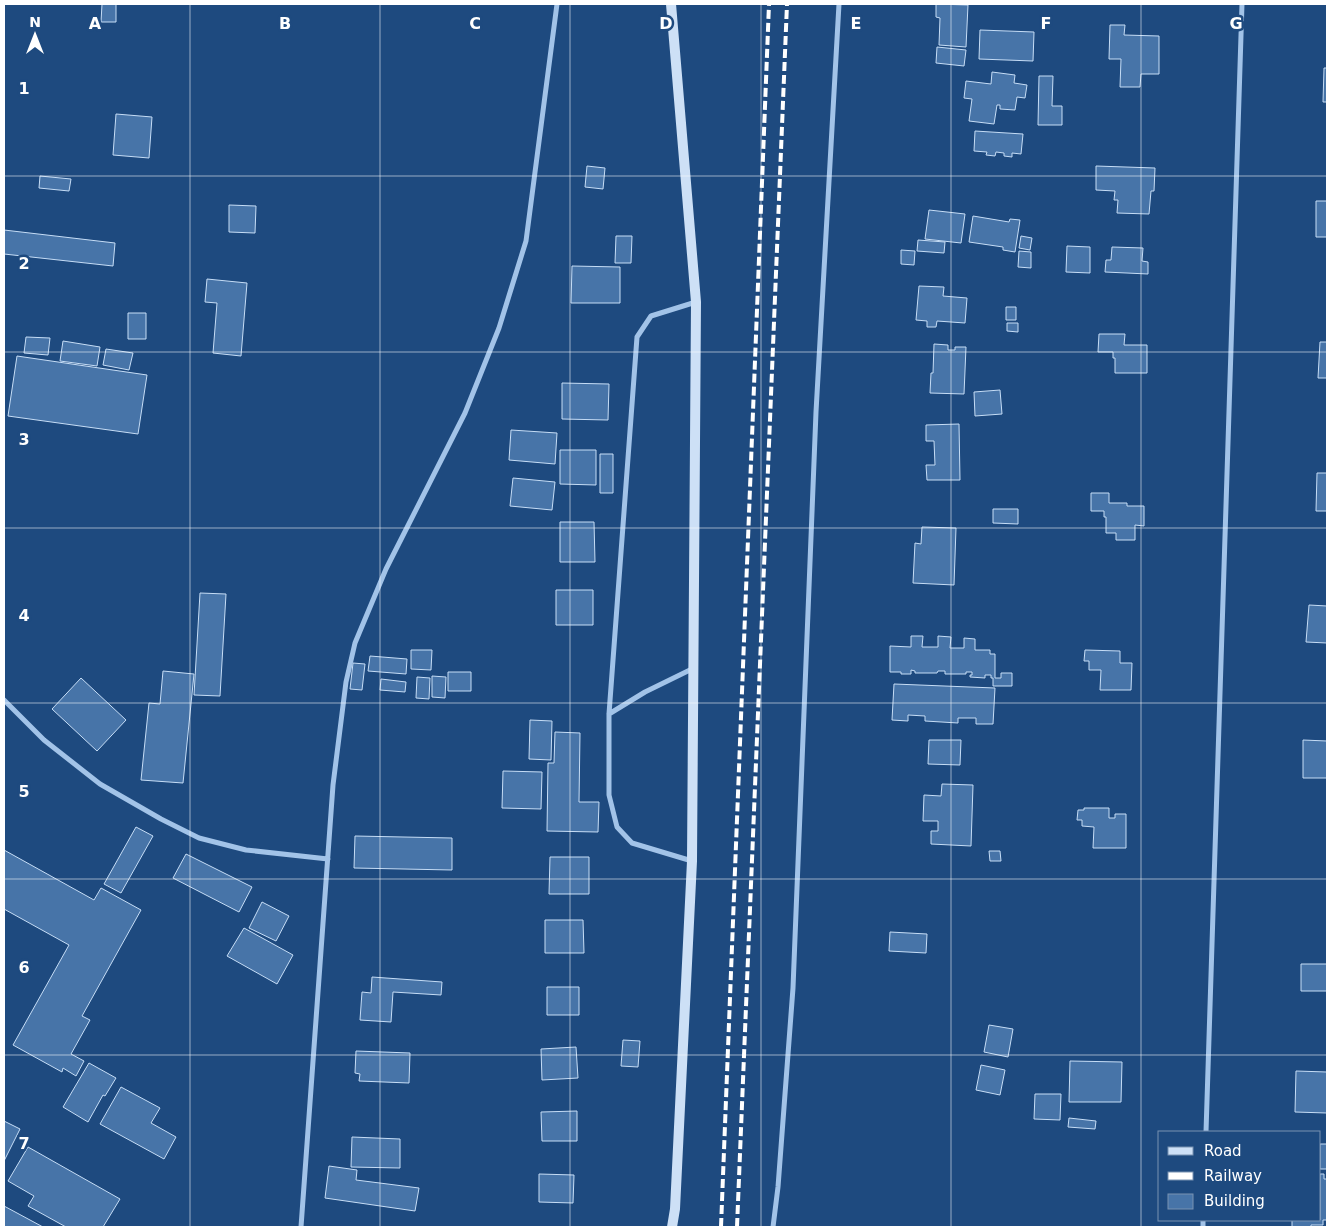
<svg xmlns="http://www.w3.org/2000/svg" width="1331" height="1231" font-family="'DejaVu Sans',sans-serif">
	<rect width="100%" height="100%" fill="#1e4a7f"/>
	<path fill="#4774a8" stroke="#c6ddf6" d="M 102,4 L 116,4 L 116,22 L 101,22 Z
		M 936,4 L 968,5 L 966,47 L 939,45 L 940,18 L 936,17 Z
		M 1110,25 L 1125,25 L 1124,35 L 1159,36 L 1159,74 L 1141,74 L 1140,87 L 1120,87 L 1121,59 L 1109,59 Z
		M 980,30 L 1034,32 L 1033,61 L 979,59 Z
		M 937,47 L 966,50 L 964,66 L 936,63 Z
		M 1324,68 L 1327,68 L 1327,102 L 1323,102 Z
		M 992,72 L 1015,75 L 1014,83 L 1027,85 L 1025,98 L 1017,97 L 1015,110 L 1000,109 L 1000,105 L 997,105 L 994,124 L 969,121 L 972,99 L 964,98 L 966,81 L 991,84 Z
		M 1039,76 L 1053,76 L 1052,106 L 1062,106 L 1062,125 L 1038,125 Z
		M 116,114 L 152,117 L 149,158 L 113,155 Z
		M 975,131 L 1023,134 L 1021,154 L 1012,153 L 1012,157 L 1004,156 L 1004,153 L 996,152 L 995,156 L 986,155 L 987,152 L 974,151 Z
		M 587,166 L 605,168 L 603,189 L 585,187 Z
		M 1096,166 L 1155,168 L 1154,191 L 1151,191 L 1149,214 L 1117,213 L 1118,200 L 1114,200 L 1115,191 L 1096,190 Z
		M 40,176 L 71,179 L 69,191 L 39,188 Z
		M 1316,201 L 1327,201 L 1327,237 L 1316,237 Z
		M 229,205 L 256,206 L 255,233 L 229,232 Z
		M 929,210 L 965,214 L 961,243 L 925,239 Z
		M 973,216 L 1009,222 L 1010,219 L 1020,220 L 1015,252 L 1003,250 L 1003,247 L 969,242 Z
		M 4,230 L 115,243 L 113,266 L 4,254 Z
		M 616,236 L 632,236 L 631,263 L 615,263 Z
		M 1021,236 L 1032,238 L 1030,250 L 1019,248 Z
		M 918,240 L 945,242 L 944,253 L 917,251 Z
		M 1067,246 L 1090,247 L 1090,273 L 1066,272 Z
		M 1112,247 L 1143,248 L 1142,261 L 1148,262 L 1148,274 L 1105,272 L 1106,260 L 1111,260 Z
		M 901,250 L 915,251 L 914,265 L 901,264 Z
		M 1019,251 L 1031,252 L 1031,268 L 1018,267 Z
		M 572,266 L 620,267 L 620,303 L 571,303 Z
		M 207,279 L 247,283 L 241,356 L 213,353 L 217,303 L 205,302 Z
		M 919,286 L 944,287 L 943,296 L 967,298 L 965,323 L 937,321 L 936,327 L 927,327 L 927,321 L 916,320 Z
		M 1006,307 L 1016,307 L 1016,320 L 1006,320 Z
		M 128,313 L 146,313 L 146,339 L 128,339 Z
		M 1007,323 L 1018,323 L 1018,332 L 1007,331 Z
		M 1099,334 L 1125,334 L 1124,345 L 1147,345 L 1147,373 L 1115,373 L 1115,358 L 1113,358 L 1113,352 L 1098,352 Z
		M 26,337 L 50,338 L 48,355 L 24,353 Z
		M 63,341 L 100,347 L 97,366 L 60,361 Z
		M 1320,342 L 1327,342 L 1327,378 L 1318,378 Z
		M 934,344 L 948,345 L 948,350 L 955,350 L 955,347 L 966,347 L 964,394 L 930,393 L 931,373 L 933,373 Z
		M 106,349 L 133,353 L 129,370 L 103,365 Z
		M 17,356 L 147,375 L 138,434 L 8,416 Z
		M 562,383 L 609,384 L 608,420 L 562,419 Z
		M 1000,390 L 1002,414 L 975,416 L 974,392 Z
		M 959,424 L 960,480 L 927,480 L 926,465 L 935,465 L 934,441 L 926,441 L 926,425 Z
		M 511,430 L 557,433 L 555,464 L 509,460 Z
		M 560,450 L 596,450 L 596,485 L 560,484 Z
		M 600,454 L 613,454 L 613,493 L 600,493 Z
		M 1317,473 L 1327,473 L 1327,511 L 1316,511 Z
		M 513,478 L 555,482 L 552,510 L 510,506 Z
		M 1091,493 L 1109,493 L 1109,503 L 1127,503 L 1127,506 L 1144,506 L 1144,526 L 1135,525 L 1135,540 L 1116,540 L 1116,533 L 1106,533 L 1106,517 L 1104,517 L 1104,511 L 1091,511 Z
		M 993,509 L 1018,509 L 1018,524 L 993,523 Z
		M 560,522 L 594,522 L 595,562 L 560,562 Z
		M 922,527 L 956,528 L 954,585 L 913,583 L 915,543 L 921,544 Z
		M 556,590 L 593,590 L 593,625 L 556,625 Z
		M 200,593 L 226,594 L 220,696 L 194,695 Z
		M 1309,605 L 1327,606 L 1327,643 L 1306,642 Z
		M 911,636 L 923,636 L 922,647 L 938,647 L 938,636 L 951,637 L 950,648 L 964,648 L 964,638 L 975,639 L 975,650 L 990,650 L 990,654 L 995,654 L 995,678 L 1001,678 L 1001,673 L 1012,673 L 1012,686 L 993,686 L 993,678 L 991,678 L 991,675 L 985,675 L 985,678 L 970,677 L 970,675 L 972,675 L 972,672 L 966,672 L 966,674 L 945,674 L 945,671 L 938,671 L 937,673 L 915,673 L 915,671 L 911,670 L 911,674 L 901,674 L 901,672 L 890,672 L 890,646 L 911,647 Z
		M 411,650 L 432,650 L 431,670 L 411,669 Z
		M 1085,650 L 1120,651 L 1120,663 L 1132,663 L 1131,690 L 1100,690 L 1101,670 L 1089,670 L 1089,661 L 1084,661 Z
		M 370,656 L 407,659 L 406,674 L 368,671 Z
		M 353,663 L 365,664 L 362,690 L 350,689 Z
		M 163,671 L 194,674 L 183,783 L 141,780 L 149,703 L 160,704 Z
		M 448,672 L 471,672 L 471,691 L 448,691 Z
		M 432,676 L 446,677 L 445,698 L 432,697 Z
		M 417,677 L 430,678 L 429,699 L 416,698 Z
		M 81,678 L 126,720 L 97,751 L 52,709 Z
		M 381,679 L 406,682 L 405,692 L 380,690 Z
		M 894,684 L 995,688 L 993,724 L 976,724 L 976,718 L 958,718 L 958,723 L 925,721 L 925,716 L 908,715 L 908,721 L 892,720 Z
		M 530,720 L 552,721 L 551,760 L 529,759 Z
		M 555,732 L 580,733 L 579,802 L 599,802 L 598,832 L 547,831 L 548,763 L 554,763 Z
		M 929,740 L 961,740 L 960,765 L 928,764 Z
		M 1303,740 L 1327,741 L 1327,778 L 1303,778 Z
		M 503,771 L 542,772 L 541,809 L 502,808 Z
		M 942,784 L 973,785 L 971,846 L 931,844 L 931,831 L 938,831 L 938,821 L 923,821 L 924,795 L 941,796 Z
		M 1084,808 L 1109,808 L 1109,818 L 1115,818 L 1115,814 L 1126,814 L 1126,848 L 1093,848 L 1094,827 L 1082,826 L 1082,820 L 1077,820 L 1078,810 L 1084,810 Z
		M 136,827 L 153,836 L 121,893 L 104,884 Z
		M 355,836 L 452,838 L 452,870 L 354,868 Z
		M 4,850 L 94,900 L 101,888 L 141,910 L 82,1016 L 90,1020 L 71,1054 L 84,1061 L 76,1076 L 63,1068 L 62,1072 L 13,1045 L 69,945 L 4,909 Z
		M 989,851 L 1000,851 L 1001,861 L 990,861 Z
		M 186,854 L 252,887 L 239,912 L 173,878 Z
		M 550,857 L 589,857 L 589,894 L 549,894 Z
		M 262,902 L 289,916 L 276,941 L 249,928 Z
		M 545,920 L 583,920 L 584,953 L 545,953 Z
		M 244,928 L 293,955 L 277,984 L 227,956 Z
		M 890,932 L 927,934 L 926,953 L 889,951 Z
		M 1301,964 L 1327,964 L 1327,991 L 1301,991 Z
		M 372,977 L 442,982 L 441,995 L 393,992 L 391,1022 L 360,1020 L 362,992 L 371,993 Z
		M 547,987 L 579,987 L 579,1015 L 547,1015 Z
		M 989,1025 L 1013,1029 L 1008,1057 L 984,1052 Z
		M 623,1040 L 640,1041 L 638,1067 L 621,1066 Z
		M 576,1047 L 578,1078 L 542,1080 L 541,1049 Z
		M 356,1051 L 410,1053 L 409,1083 L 359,1081 L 360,1074 L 355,1073 Z
		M 1070,1061 L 1122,1062 L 1121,1102 L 1069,1102 Z
		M 89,1063 L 116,1078 L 105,1096 L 103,1095 L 88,1122 L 63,1107 Z
		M 981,1065 L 1005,1070 L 1000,1095 L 976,1090 Z
		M 1296,1071 L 1327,1072 L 1327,1113 L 1295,1112 Z
		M 121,1087 L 160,1108 L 151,1123 L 176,1137 L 164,1159 L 100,1124 Z
		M 1035,1094 L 1061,1094 L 1060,1120 L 1034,1119 Z
		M 577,1111 L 577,1141 L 542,1141 L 541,1112 Z
		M 1069,1118 L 1096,1121 L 1095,1129 L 1068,1127 Z
		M 4,1121 L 20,1129 L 4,1161 Z
		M 352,1137 L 400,1139 L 400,1168 L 351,1167 Z
		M 1320,1144 L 1327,1144 L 1327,1169 L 1320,1169 Z
		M 28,1147 L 120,1199 L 103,1227 L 66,1227 L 28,1206 L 34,1196 L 8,1181 Z
		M 329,1166 L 357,1170 L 356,1180 L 419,1188 L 415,1211 L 325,1198 Z
		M 539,1174 L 574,1175 L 573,1203 L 539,1202 Z
		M 1320,1174 L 1324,1174 L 1324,1179 L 1327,1179 L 1327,1220 L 1323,1220 L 1323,1225 L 1311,1225 L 1311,1227 L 1292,1227 L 1292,1220 L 1320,1220 Z
		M 4,1206 L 43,1227 L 4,1227 Z"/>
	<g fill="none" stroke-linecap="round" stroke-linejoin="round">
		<path stroke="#a2c3e8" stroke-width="5" d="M 4,700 L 44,740 L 100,784 L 161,819 L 199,838 L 246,850 L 328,859
			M 609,714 L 645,692 L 694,668
			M 692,861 L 632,843 L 617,827 L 609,795 L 609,714 L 637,337 L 651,316 L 696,302
			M 1206,1132 L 1242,4
			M 301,1227 L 333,785 L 346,682 L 355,643 L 386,569 L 465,413 L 499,328 L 526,241 L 557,4
			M 773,1227 L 778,1187 L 793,988 L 816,412 L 839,4
			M 1203,1227 L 1203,1220"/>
		<path stroke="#cde0f6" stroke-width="10" d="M 671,4 L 696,302 L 692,861 L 675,1209 L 672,1227"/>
		<path stroke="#fff" stroke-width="4" stroke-dasharray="9 4" stroke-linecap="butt" d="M 721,1227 L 769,4
			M 737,1227 L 787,4"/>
	</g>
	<path fill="none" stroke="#fff" stroke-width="1" stroke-opacity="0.55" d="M 190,4 L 190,1227M 380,4 L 380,1227M 570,4 L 570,1227M 761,4 L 761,1227M 951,4 L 951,1227M 1141,4 L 1141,1227M 4,176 L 1327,176M 4,352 L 1327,352M 4,528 L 1327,528M 4,703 L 1327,703M 4,879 L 1327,879M 4,1055 L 1327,1055"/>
	<g font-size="16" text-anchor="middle" font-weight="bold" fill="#fff" stroke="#1e4a7f" stroke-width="5" stroke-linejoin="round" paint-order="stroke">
		<text x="95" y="29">A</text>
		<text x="285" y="29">B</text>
		<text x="475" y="29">C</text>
		<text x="666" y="29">D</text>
		<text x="856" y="29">E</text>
		<text x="1046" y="29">F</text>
		<text x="1236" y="29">G</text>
		<text x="24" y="94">1</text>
		<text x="24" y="269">2</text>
		<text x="24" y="445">3</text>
		<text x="24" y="621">4</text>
		<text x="24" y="797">5</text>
		<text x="24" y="973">6</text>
		<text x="24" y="1149">7</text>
	</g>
	<rect width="1331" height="1231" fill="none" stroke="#ffffff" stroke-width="10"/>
	<rect x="1158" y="1131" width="162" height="90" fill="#1e4a7f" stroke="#7892b2"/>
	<rect x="1168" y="1147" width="25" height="8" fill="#cde0f6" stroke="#7892b2"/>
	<text x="1204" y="1156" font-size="15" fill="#ffffff">Road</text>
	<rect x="1168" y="1172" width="25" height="8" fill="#ffffff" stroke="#7892b2"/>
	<text x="1204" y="1181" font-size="15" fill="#ffffff">Railway</text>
	<rect x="1168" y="1194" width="25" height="15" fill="#4774a8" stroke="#7892b2"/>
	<text x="1204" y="1206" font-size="15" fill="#ffffff">Building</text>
	<g transform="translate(35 35)" stroke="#1e4a7f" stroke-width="4" paint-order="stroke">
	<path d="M0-4L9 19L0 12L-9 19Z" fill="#ffffff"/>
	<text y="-8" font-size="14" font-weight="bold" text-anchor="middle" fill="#ffffff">N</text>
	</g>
</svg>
